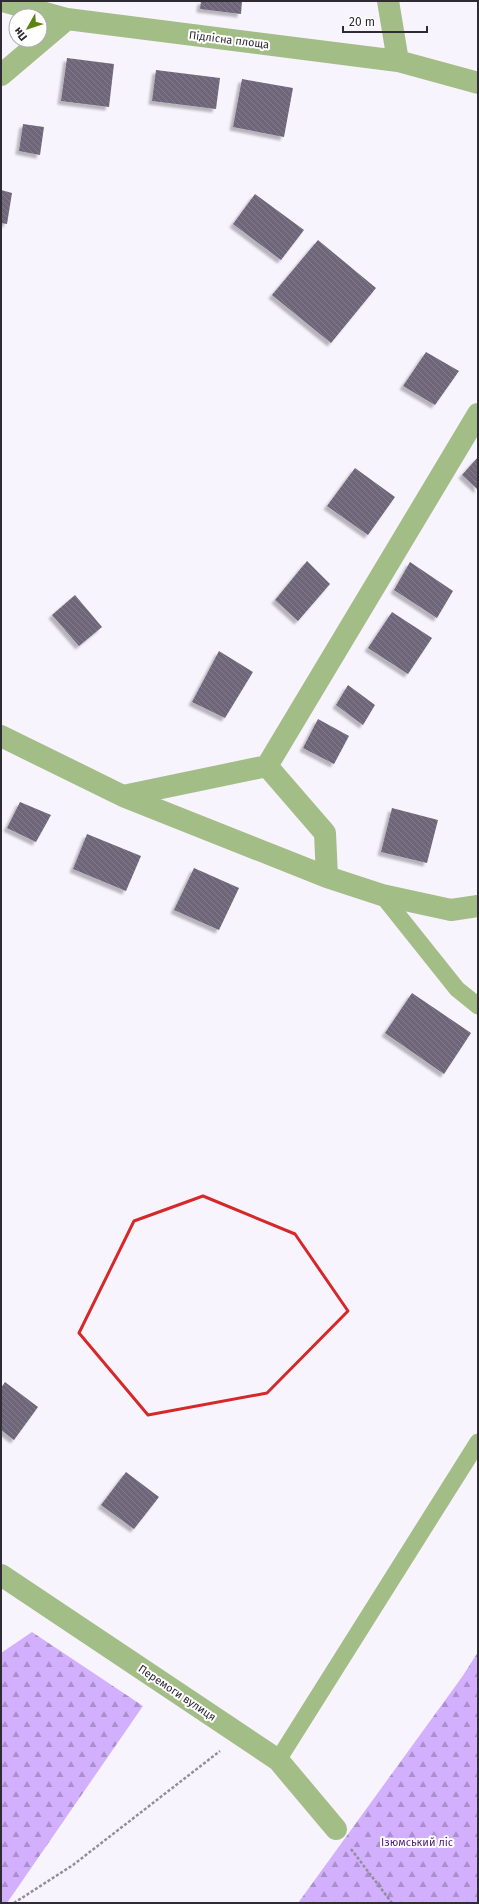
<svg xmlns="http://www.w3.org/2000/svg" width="479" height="1904" font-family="'Fira Sans',sans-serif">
	<defs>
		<pattern id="forest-firs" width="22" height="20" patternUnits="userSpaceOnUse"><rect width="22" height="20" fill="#d2b0fd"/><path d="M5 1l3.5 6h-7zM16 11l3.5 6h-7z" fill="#ab8fcd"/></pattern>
		<pattern id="building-back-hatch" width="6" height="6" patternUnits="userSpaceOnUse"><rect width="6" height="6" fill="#6f667a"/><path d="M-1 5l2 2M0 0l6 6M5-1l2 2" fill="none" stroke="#837c8c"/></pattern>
		<filter id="shadow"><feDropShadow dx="-3.5" dy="3.5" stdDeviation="1" flood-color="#0004"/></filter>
	</defs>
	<rect width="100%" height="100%" fill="#f8f4fe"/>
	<path fill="url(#forest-firs)" d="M 32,1632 L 143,1706 L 7,1903 L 1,1903 L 1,1653 Z
		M 478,1652 L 478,1903 L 298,1903 L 462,1677 Z"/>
	<path fill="url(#building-back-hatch)" filter="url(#shadow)" d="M 201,1 L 242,1 L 241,14 L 200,9 Z
		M 67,58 L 114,64 L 109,107 L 61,101 Z
		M 156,70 L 220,78 L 216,109 L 152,101 Z
		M 242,79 L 293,88 L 284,137 L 233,127 Z
		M 23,124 L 44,127 L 40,155 L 19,151 Z
		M 1,190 L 12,193 L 7,224 L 1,223 Z
		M 255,194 L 304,230 L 281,260 L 233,224 Z
		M 318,240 L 376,288 L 331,343 L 272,295 Z
		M 426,352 L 459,371 L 435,405 L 403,386 Z
		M 478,457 L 478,490 L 462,475 Z
		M 355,468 L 395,497 L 368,535 L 327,506 Z
		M 307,561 L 330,584 L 298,621 L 275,600 Z
		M 410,562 L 453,591 L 437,618 L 394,590 Z
		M 75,595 L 102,627 L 79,646 L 52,615 Z
		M 392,612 L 432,638 L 408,674 L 368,648 Z
		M 219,651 L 253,672 L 225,718 L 192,702 Z
		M 348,685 L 375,705 L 363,725 L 336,705 Z
		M 318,719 L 349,736 L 334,764 L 303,748 Z
		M 20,802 L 51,815 L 36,842 L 7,828 Z
		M 392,808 L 438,820 L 427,863 L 381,852 Z
		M 87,834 L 141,856 L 126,891 L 73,869 Z
		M 194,868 L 239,888 L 219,930 L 174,910 Z
		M 412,993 L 471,1033 L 444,1074 L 385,1033 Z
		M 5,1382 L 38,1407 L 14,1440 L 1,1430 L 1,1388 Z
		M 126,1472 L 159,1497 L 134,1529 L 101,1505 Z"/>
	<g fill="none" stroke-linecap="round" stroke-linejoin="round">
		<path stroke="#928e97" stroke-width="2.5" stroke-dasharray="3 2" stroke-linecap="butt" d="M 351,1849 L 392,1903
			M 14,1903 L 73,1865 L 220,1751"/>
		<path stroke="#a3bd87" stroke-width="17" d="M 382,895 L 457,989 L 478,1006
			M 278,1760 L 478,1442"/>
		<path stroke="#a3bd87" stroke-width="22" d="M 2,1 L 67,19 L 398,61 L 388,1
			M 398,61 L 478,83
			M 1,75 L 67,19
			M 1,736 L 123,796 L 267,766 L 478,414
			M 267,766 L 325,833 L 327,877 L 382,895 L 451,910 L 478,906
			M 123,796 L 327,877
			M 1,1575 L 278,1760 L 336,1829"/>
	</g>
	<path fill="none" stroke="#d62828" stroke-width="3" stroke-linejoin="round" d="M 203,1196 L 295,1234 L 348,1311 L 267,1393 L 148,1415 L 79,1333 L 134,1221 Z"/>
	<g text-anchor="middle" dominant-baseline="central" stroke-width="4" stroke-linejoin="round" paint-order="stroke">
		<g font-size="11" fill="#2e2b33" stroke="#fff">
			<text transform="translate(229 40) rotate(7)">Підлісна площа</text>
			<text transform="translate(177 1693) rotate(34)">Перемоги вулиця</text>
		</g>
		<g font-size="11" fill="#501e7b" stroke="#fff">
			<text x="417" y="1842">Ізюмський ліс</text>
		</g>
	</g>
	<rect width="479" height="1904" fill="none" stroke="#2e2b33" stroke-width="4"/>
	<g transform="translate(28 28) rotate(231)"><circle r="19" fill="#ffffff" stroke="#abaaad"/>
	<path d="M0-3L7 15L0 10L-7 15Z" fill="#5a8511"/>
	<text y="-6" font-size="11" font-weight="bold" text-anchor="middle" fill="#2e2b33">Пн</text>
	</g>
	<path d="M343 26v6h84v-6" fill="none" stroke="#2e2b33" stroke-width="2"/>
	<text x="349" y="26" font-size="12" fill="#2e2b33" stroke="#ffffff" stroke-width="3" paint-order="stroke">20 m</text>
</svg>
